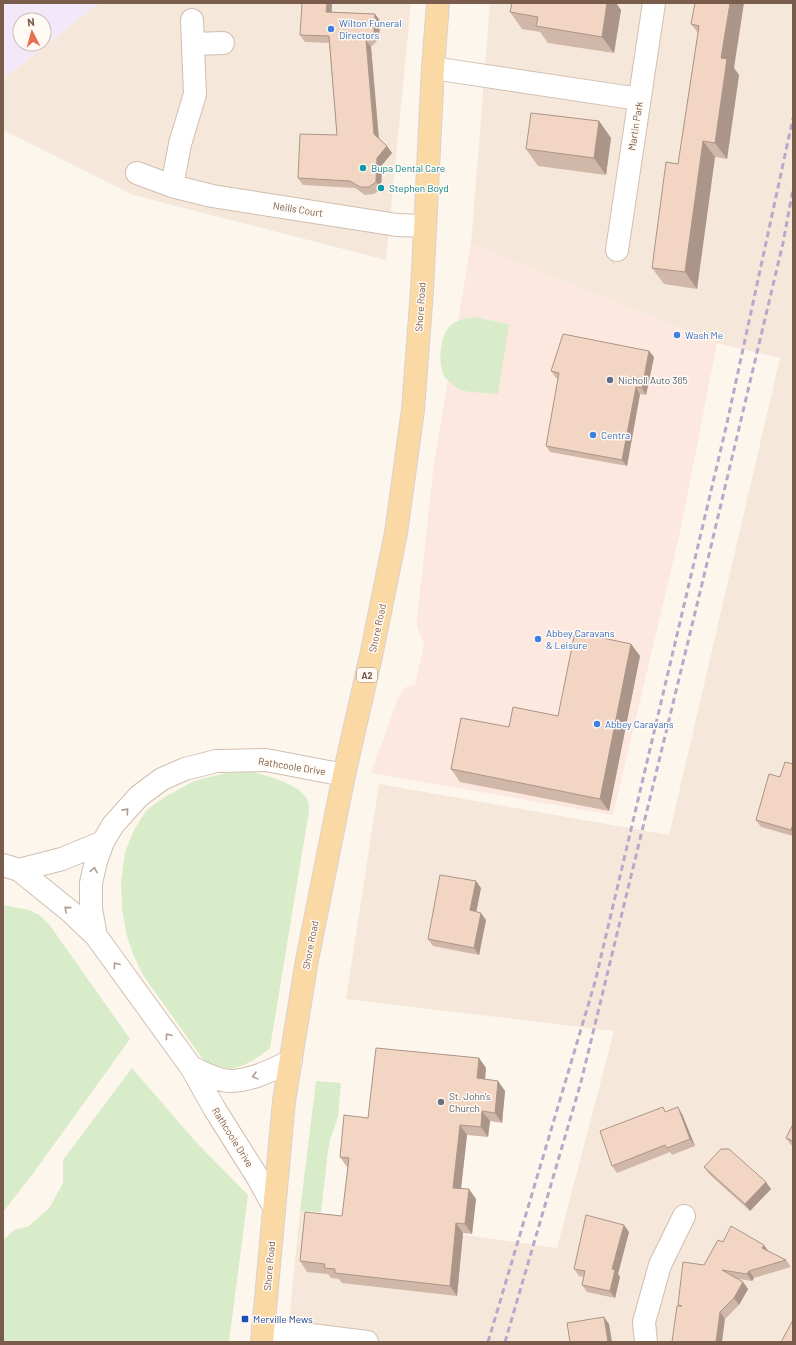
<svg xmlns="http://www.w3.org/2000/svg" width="796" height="1345" font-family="Barlow,sans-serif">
	<rect width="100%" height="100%" fill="#fdf6ec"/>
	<path fill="#f5e8da" d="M 99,3 L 411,3 L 386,260 L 133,195 L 3,130 L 3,79 Z
		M 490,3 L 793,3 L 793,1342 L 287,1342 L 300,1211 L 557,1248 L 614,1031 L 346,999 L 379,784 L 669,835 L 780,358 L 717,343 L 471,244 Z"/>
	<path fill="#fde8e0" d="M 471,244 L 717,343 L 681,528 L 613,815 L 371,773 L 400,693 L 406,687 L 415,685 L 424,644 L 417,627 L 417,618 L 434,463 Z"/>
	<path fill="#f3e8fa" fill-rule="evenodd" d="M 3,3 L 99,3 L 3,79 ZM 20,20 L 44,20 L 44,44 L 20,44 Z"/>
	<path fill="#d8ecc9" d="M 474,317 L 509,324 L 498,394 C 488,393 470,393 461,390 C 457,388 449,382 446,379 C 437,368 439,334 451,325 C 458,319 465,319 474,317 Z
		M 253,772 C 269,777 297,783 307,799 C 309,802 309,808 309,811 L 270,1048 C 255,1060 235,1074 215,1067 C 211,1066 206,1061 202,1058 L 143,975 L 133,954 L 127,936 L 122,909 L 121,881 L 125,852 L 134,830 L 146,811 L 163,798 L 194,781 L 226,773 Z
		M 3,905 L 29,910 L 39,915 L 49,924 L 130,1039 L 32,1175 L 3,1212 Z
		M 132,1068 L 195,1141 L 248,1195 L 229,1342 L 3,1342 L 3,1240 L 14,1230 L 29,1226 L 50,1207 L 63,1183 L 63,1160 Z
		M 316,1081 L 341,1083 L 338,1117 L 330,1140 L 328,1151 L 321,1212 L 300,1211 Z"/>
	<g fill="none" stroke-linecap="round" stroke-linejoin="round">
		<defs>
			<path id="minor" d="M 194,44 L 223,43
				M 433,68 L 639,99
				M 137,173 L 172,186 L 212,196 L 397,225 L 425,226
				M 172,186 L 180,144 L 195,94 L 192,20
				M 617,250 L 654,3
				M 3,865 L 19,870 L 71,912 L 96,936 L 191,1067 L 214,1108 L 258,1178 L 274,1207
				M 19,870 L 62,859 L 103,842
				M 96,936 L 91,909 L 91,883 L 96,861 L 103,842 L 113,825 L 139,796 L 162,779 L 185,769 L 216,761 L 266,760 L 344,775
				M 191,1067 C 203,1073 216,1080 229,1081 C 251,1081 272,1070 291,1061
				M 263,1329 L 367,1342
				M 646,1342 L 644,1322 L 660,1265 L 684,1216"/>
			<path id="major" d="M 262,1342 L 284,1101 L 307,960 L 344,775 L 371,656 L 396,533 L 413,410 L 422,290 L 433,68 L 438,3"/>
		</defs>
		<use href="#minor" stroke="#d1beb0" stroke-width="24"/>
		<use href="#major" stroke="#dad1cd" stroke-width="24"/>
		<use href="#minor" stroke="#fff" stroke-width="22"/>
		<use href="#major" stroke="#fbd9a5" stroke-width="22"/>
		<path stroke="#b9a8c9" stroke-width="3" stroke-dasharray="6 4" stroke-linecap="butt" d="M 488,1342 L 595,982 L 727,423 L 793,118
			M 505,1342 L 581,1082 L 702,584 L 783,243 L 793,189"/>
	</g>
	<path fill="#d1b7a8" d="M 332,3 L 332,12 L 375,14 L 380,21 L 379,39 L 371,47 L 379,138 L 392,153 L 382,165 L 381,189 L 374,194 L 365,195 L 355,188 L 303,185 L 298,178 L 337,135 L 329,43 L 305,42 L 300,35 Z
		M 512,3 L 616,3 L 621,10 L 614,53 L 548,43 L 540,32 L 522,29 L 510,12 Z
		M 695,3 L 734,68 L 739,75 L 727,159 L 715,157 L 697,289 L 664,284 L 652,268 L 678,164 L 698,33 L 691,24 Z
		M 599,121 L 611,138 L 606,175 L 538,166 L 526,149 Z
		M 649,351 L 654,357 L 646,395 L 640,394 L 627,466 L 550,452 L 546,446 L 558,378 L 556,378 L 551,371 Z
		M 631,644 L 640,656 L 609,811 L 460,782 L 451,769 L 509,727 L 558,716 Z
		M 793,764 L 793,836 L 761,827 L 756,820 L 780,777 Z
		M 481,888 L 476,912 L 486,920 L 479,955 L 433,946 L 428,939 Z
		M 479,1058 L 486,1068 L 485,1079 L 498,1081 L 505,1091 L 502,1123 L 490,1121 L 488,1137 L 467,1135 L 461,1188 L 476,1199 L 472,1234 L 463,1233 L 457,1296 L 342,1283 L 339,1279 L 331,1278 L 328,1274 L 307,1272 L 300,1261 L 342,1216 L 348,1167 L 347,1167 L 340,1157 Z
		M 666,1112 L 682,1114 L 695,1146 L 672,1155 L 670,1152 L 617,1173 L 612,1166 Z
		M 793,1124 L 793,1146 L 791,1145 L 786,1138 Z
		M 704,1167 L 771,1189 L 750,1211 L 709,1174 Z
		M 629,1232 L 618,1274 L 620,1277 L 615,1298 L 587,1292 L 582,1285 L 584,1277 L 579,1276 L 574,1269 Z
		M 723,1242 L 768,1251 L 786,1260 L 791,1267 L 754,1278 L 752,1281 L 739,1279 L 743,1282 L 748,1289 L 739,1305 L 725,1319 L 678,1306 L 678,1305 L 704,1265 Z"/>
	<path fill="#aa9588" d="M 327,3 L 332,3 L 331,19 L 326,12 Z
		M 607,3 L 616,3 L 621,10 L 614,53 L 602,37 Z
		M 730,3 L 744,3 L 734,68 L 739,75 L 727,159 L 715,143 L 721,58 Z
		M 375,14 L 380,21 L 379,39 L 374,32 Z
		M 366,40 L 371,47 L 379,141 L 374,134 Z
		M 599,121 L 611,138 L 606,175 L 594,158 Z
		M 703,141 L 715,157 L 697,289 L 685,272 Z
		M 387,146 L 392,153 L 382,165 L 381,189 L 376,182 L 377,158 Z
		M 649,351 L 654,357 L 646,395 L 642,388 Z
		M 636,387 L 640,394 L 627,466 L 622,460 Z
		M 631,644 L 640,656 L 609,811 L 600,799 Z
		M 793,824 L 793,832 L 791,830 Z
		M 476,881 L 481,888 L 475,918 L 470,910 Z
		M 481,913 L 486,920 L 479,955 L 474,948 Z
		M 479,1058 L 486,1068 L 484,1089 L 477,1078 Z
		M 498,1081 L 505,1091 L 502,1123 L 495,1113 Z
		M 678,1107 L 682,1114 L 695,1146 L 690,1139 Z
		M 482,1111 L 490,1121 L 488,1137 L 481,1127 Z
		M 460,1125 L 467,1135 L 460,1198 L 453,1188 Z
		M 766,1182 L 771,1189 L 750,1211 L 745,1204 Z
		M 469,1189 L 476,1199 L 472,1234 L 465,1224 Z
		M 456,1223 L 463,1233 L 457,1296 L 450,1286 Z
		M 624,1225 L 629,1232 L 618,1274 L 620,1277 L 615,1298 L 610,1291 L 612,1269 Z
		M 764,1245 L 769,1252 L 762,1248 Z
		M 749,1271 L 754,1278 L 752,1281 L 747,1274 Z
		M 743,1282 L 748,1289 L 739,1305 L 734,1298 Z
		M 720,1312 L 725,1319 L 722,1342 L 716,1342 Z
		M 604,1317 L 609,1324 L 612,1342 L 608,1342 Z"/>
	<path fill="#f3d5c3" stroke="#aa9588" d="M 302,3 L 327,3 L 326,12 L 375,14 L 374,32 L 366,40 L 374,134 L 387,146 L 377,158 L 376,182 L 369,187 L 360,187 L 350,181 L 298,178 L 300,134 L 337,135 L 329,36 L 300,35 Z
		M 512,3 L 607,3 L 602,37 L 536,26 L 538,17 L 510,12 Z
		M 695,3 L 730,3 L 721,58 L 727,59 L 715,143 L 703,141 L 685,272 L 652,268 L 666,162 L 678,164 L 699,26 L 691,24 Z
		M 531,113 L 599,121 L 594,158 L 526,149 Z
		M 563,334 L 649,351 L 642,388 L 636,387 L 622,460 L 546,446 L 559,373 L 551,371 Z
		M 575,632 L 631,644 L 600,799 L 451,769 L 461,718 L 509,727 L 513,707 L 558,716 Z
		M 785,762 L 793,764 L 793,824 L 791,830 L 756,820 L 769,774 L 780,777 Z
		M 440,875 L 476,881 L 470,910 L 481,913 L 474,948 L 428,939 Z
		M 376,1048 L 479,1058 L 477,1078 L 498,1081 L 495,1113 L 482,1111 L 481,1127 L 460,1125 L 453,1188 L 469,1189 L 465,1224 L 456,1223 L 450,1286 L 335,1273 L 335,1269 L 324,1268 L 325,1264 L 300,1261 L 305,1212 L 342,1216 L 349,1158 L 340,1157 L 344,1115 L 368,1118 Z
		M 663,1107 L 665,1112 L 678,1107 L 690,1139 L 667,1148 L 665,1145 L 612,1166 L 600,1131 Z
		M 793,1124 L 793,1141 L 786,1138 Z
		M 721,1149 L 729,1149 L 766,1182 L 745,1204 L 704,1167 Z
		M 586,1215 L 624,1225 L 612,1269 L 615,1270 L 610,1291 L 582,1285 L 585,1271 L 574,1269 Z
		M 731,1226 L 764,1245 L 762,1248 L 786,1260 L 749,1271 L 747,1274 L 722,1270 L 743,1282 L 734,1298 L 720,1312 L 716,1342 L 672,1342 L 677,1306 L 682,1306 L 678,1305 L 683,1262 L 704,1265 L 718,1240 L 723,1242 Z
		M 604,1317 L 608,1342 L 570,1342 L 567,1323 Z
		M 793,1320 L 793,1342 L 781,1342 Z"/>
	<defs><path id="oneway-chevron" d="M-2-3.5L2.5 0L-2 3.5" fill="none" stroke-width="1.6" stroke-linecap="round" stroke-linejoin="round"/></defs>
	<g stroke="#af9d94">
		<use href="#oneway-chevron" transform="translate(126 811) rotate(-48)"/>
		<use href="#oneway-chevron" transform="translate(94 870) rotate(-80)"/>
		<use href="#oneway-chevron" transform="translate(67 909) rotate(-140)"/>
		<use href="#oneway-chevron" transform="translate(116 965) rotate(-126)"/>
		<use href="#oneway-chevron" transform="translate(168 1036) rotate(-127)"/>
		<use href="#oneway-chevron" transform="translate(255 1076) rotate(165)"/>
	</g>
	<g fill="#3f7fe0" stroke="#fffaf3" stroke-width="1.5">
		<circle cx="331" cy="29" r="4"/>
		<circle cx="677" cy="335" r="4"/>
		<circle cx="593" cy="435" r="4"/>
		<circle cx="538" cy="639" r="4"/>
		<circle cx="597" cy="724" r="4"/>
	</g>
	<g fill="#0f9aa8" stroke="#fffaf3" stroke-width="1.5">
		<circle cx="363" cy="168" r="4"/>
		<circle cx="381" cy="188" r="4"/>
	</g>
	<circle fill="#5c6f8a" stroke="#fffaf3" stroke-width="1.5" cx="610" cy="380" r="4"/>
	<circle fill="#6b7280" stroke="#fffaf3" stroke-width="1.5" cx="441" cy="1102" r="4"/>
	<rect fill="#1a4fb4" stroke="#fffaf3" stroke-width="1.5" x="241" y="1315" width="8" height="8" rx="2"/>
	<g text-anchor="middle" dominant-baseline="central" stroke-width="3" stroke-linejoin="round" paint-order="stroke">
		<rect fill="#fffaf3" stroke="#a28b7f" stroke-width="1" x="357" y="668" width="20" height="14" rx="3"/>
		<g font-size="9" font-weight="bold" fill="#7a5c4d">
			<text x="367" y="675">A2</text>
		</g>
		<g font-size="10" fill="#366cbe" stroke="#fffaf3" text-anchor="start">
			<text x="339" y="23">Wilton Funeral<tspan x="339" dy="12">Directors</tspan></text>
			<text x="685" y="335">Wash Me</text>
			<text x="601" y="435">Centra</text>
			<text x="546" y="633">Abbey Caravans<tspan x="546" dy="12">&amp; Leisure</tspan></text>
			<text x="605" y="724">Abbey Caravans</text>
		</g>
		<g font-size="10" fill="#7a5c4d" stroke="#fffaf3">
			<text transform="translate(635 126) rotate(-81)">Martin Park</text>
			<text transform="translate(298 209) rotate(9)">Neills Court</text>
			<text transform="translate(420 307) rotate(-86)">Shore Road</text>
			<text transform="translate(377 628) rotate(-78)">Shore Road</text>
			<text transform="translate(292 766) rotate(9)">Rathcoole Drive</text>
			<text transform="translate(310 945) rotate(-79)">Shore Road</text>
			<text transform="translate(233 1137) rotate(58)">Rathcoole Drive</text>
			<text transform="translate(269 1266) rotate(-85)">Shore Road</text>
		</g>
		<g font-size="10" fill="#0d838f" stroke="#fffaf3" text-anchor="start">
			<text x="371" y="168">Bupa Dental Care</text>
			<text x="389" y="188">Stephen Boyd</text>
		</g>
		<g font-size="10" fill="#4e5e75" stroke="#fffaf3" text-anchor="start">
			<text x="618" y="380">Nicholl Auto 365</text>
		</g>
		<g font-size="10" fill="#5b616d" stroke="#fffaf3" text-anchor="start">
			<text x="449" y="1096">St. John's<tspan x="449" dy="12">Church</tspan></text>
		</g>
		<g font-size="10" fill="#164399" stroke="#fffaf3" text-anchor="start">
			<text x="253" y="1319">Merville Mews</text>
		</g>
	</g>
	<rect width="796" height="1345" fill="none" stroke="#7a5c4d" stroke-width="8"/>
	<g transform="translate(32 32) rotate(354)"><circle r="19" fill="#fffaf3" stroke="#cabbb1"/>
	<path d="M0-3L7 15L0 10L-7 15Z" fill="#e76f51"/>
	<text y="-6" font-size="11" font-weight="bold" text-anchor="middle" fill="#7a5c4d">N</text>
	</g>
</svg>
